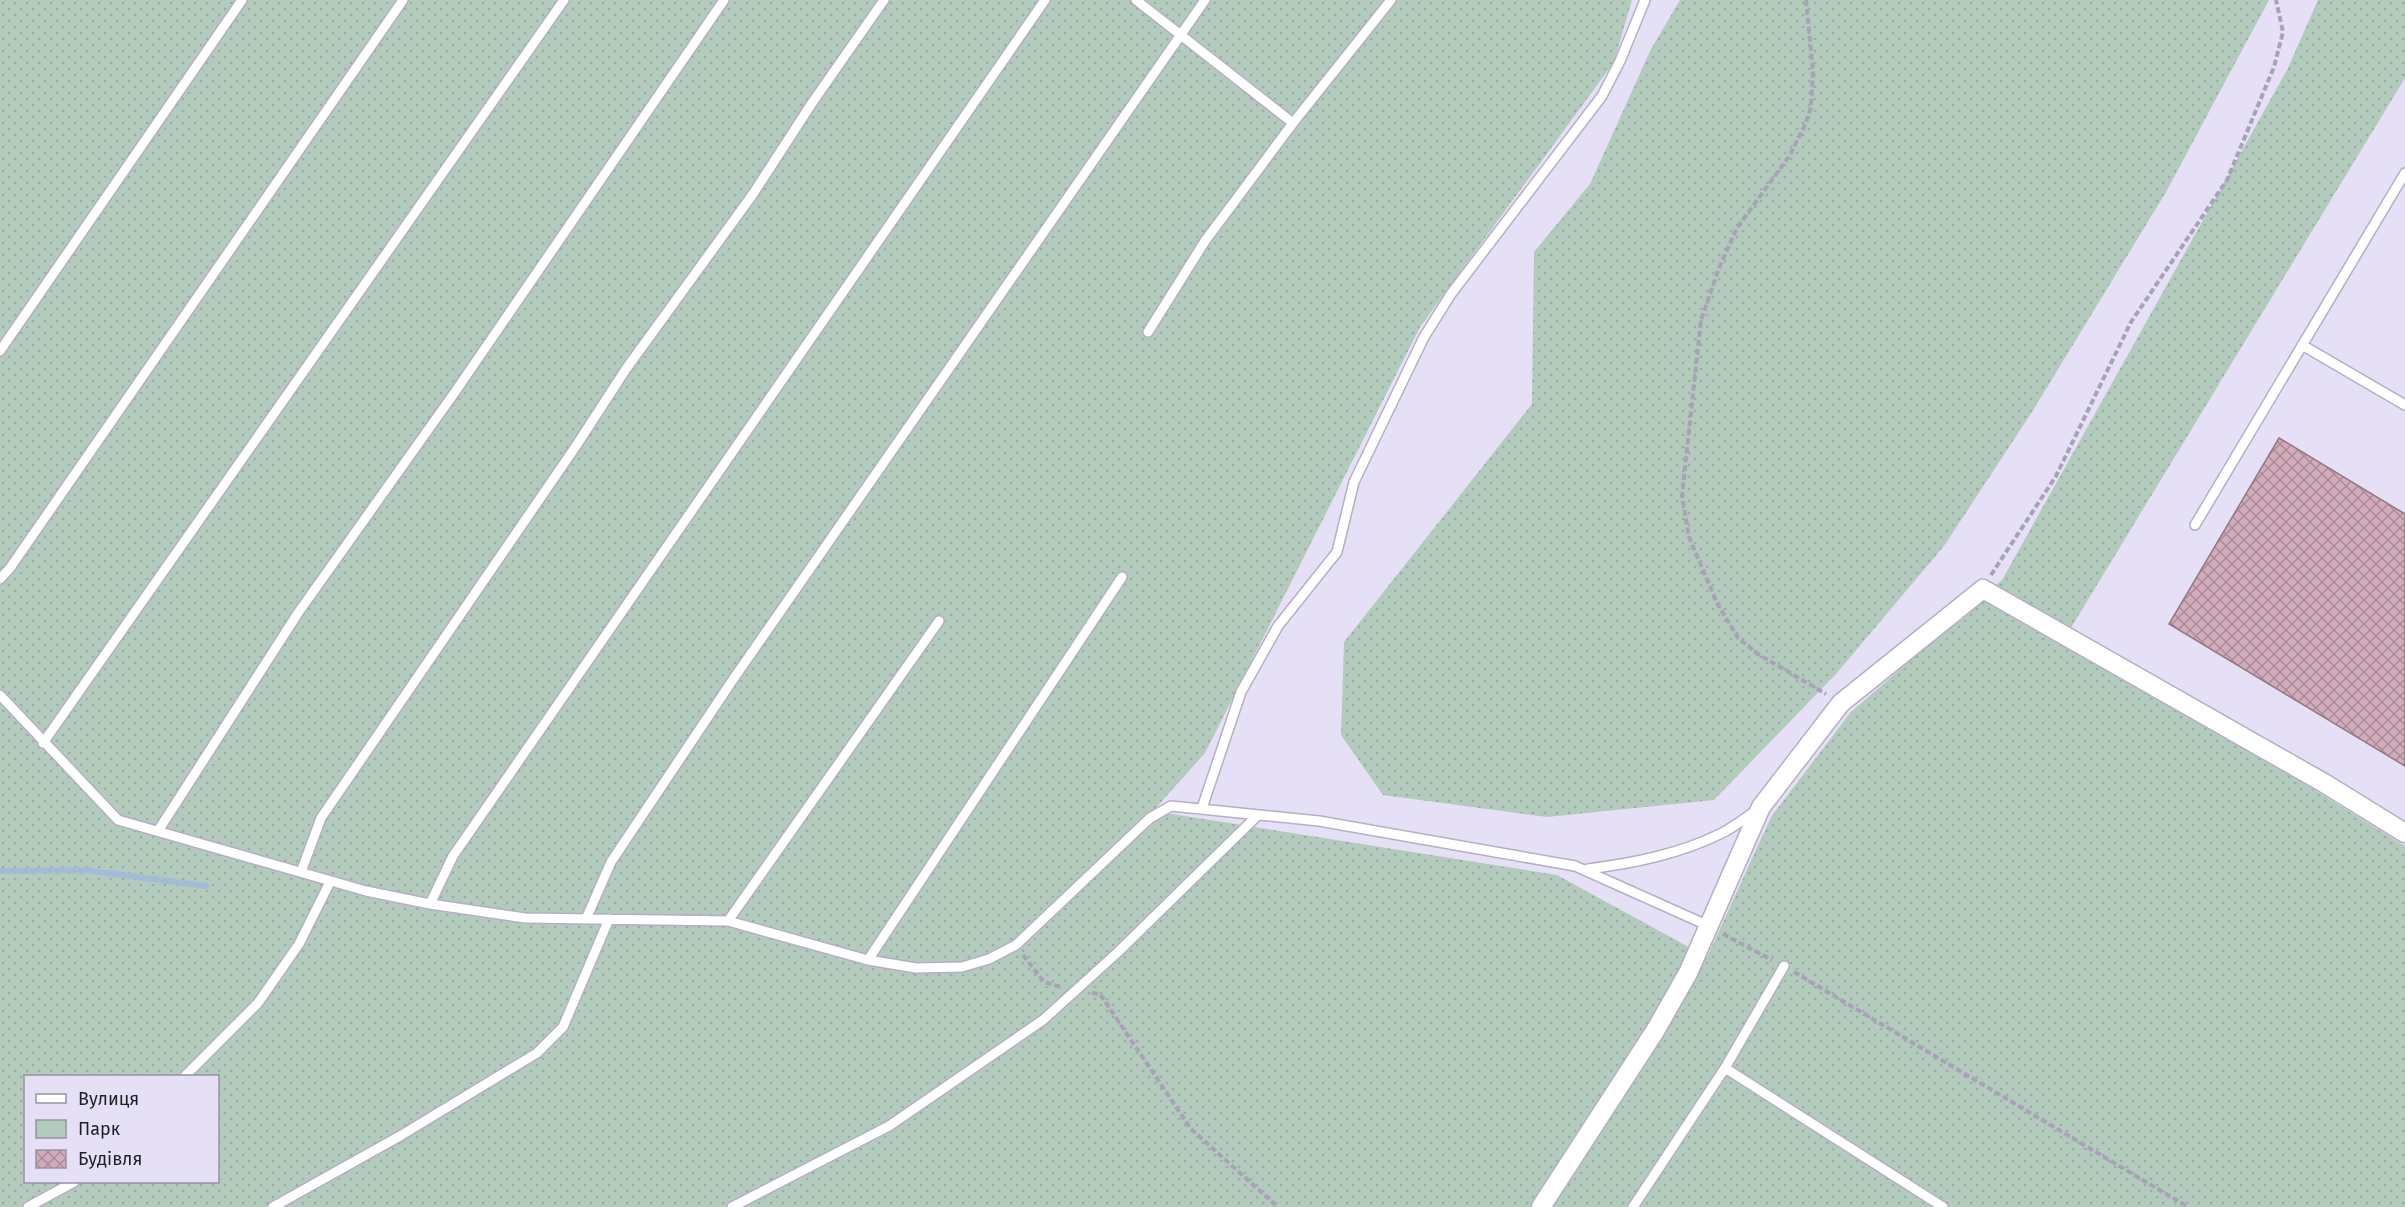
<svg xmlns="http://www.w3.org/2000/svg" width="2405" height="1207" font-family="'Fira Sans',sans-serif">
	<defs>
		<pattern id="green-dots" width="8" height="8" patternUnits="userSpaceOnUse" patternTransform="scale(1.5)"><rect width="8" height="8" fill="#b3cbbd"/><path d="M2 2h.1M6 6h.1" fill="none" stroke="#9aaea2" stroke-width="1.8" stroke-linecap="round"/></pattern>
		<pattern id="building-cross-hatch" width="8" height="8" patternUnits="userSpaceOnUse" patternTransform="scale(1.5)"><rect width="8" height="8" fill="#d2acba"/><path d="M0 0l8 8M0 8l8-8" fill="none" stroke="#aa8b97"/></pattern>
	</defs>
	<rect width="100%" height="100%" fill="#e6e0f7"/>
	<path fill="url(#green-dots)" fill-rule="evenodd" d="M 0,0 L 1632,0 L 1614,62 L 1420,327 L 1205,753 L 1153,811 L 1557,875 L 1707,957 L 1771,817 L 1850,713 L 2002,580 L 2287,70 L 2318,0 L 2405,0 L 2405,78 L 2066,636 L 2405,846 L 2405,1207 L 0,1207 ZM 26,1076 L 218,1076 L 218,1182 L 26,1182 Z
		M 1680,0 L 2269,0 L 2166,192 L 2032,412 L 1944,546 L 1836,674 L 1714,800 L 1547,817 L 1383,795 L 1341,735 L 1344,642 L 1532,404 L 1534,252 L 1590,184 L 1651,49 Z"/>
	<g fill="none" stroke-linecap="round" stroke-linejoin="round">
		<path stroke="#a2bcd7" stroke-width="6" d="M 0,871 L 85,870 L 206,886"/>
	</g>
	<path fill="url(#building-cross-hatch)" stroke="#907880" stroke-width="1.5" d="M 2279,438 L 2405,514 L 2405,766 L 2169,624 Z"/>
	<g fill="none" stroke-linecap="round" stroke-linejoin="round">
		<defs>
			<path id="lane" d="M 1136,0 L 1293,123
				M 1148,332 L 1205,241 L 1293,123 L 1391,0
				M 2302,345 L 2405,405
				M 0,351 L 242,0
				M 2195,525 L 2405,173
				M 0,579 L 10,568 L 403,0
				M 0,695 L 118,820 L 366,891 L 430,904 L 525,918 L 728,921 L 868,960 L 916,968 L 962,967 L 989,959 L 1016,945 L 1150,818 L 1171,806 L 1319,821 L 1575,866 L 1709,926
				M 43,743 L 564,0
				M 1202,808 L 1241,692 L 1278,626 L 1337,552 L 1354,482 L 1424,337 L 1451,294 L 1602,96 L 1620,61 L 1645,0
				M 158,831 L 298,613 L 455,392 L 724,0
				M 1588,869 C 1634,863 1680,854 1722,833 C 1734,827 1745,818 1757,810
				M 301,872 L 321,818 L 576,446 L 626,369 L 753,194 L 812,103 L 884,0
				M 430,904 L 453,856 L 1045,0
				M 586,919 L 611,862 L 732,681 L 1205,0
				M 728,921 L 939,621
				M 868,960 L 1122,577
				M 1725,1068 L 1943,1207
				M 185,1076 L 258,1003 L 299,944 L 330,882
				M 28,1207 L 74,1182
				M 273,1207 L 400,1136 L 537,1053 L 563,1027 L 609,919
				M 732,1207 L 889,1126 L 1043,1020 L 1118,952 L 1258,815
				M 1633,1207 L 1725,1068 L 1784,966"/>
			<path id="street" d="M 1541,1207 L 1655,1031 L 1688,973 L 1761,807 L 1841,703 L 1983,589 L 2324,783 L 2405,833"/>
		</defs>
		<use href="#lane" stroke="#b5afc6" stroke-width="12"/>
		<use href="#street" stroke="#b5afc6" stroke-width="21"/>
		<path stroke="#a7a2b5" stroke-width="4" stroke-dasharray="6 3" stroke-linecap="butt" d="M 1806,0 L 1813,72 L 1811,107 L 1806,123 L 1790,155 L 1737,228 L 1719,268 L 1701,320 L 1682,496 L 1689,537 L 1717,603 L 1738,638 L 1758,654 L 1826,694
			M 1991,575 L 2056,476 L 2131,322 L 2227,180 L 2274,67 L 2283,32 L 2276,0
			M 1723,934 L 1772,960
			M 1023,955 L 1044,982 L 1061,987
			M 1794,972 L 2188,1207
			M 1092,993 L 1100,994 L 1191,1129 L 1278,1207"/>
		<use href="#lane" stroke="#fff" stroke-width="9"/>
		<use href="#street" stroke="#fff" stroke-width="18"/>
	</g>
	<rect x="24" y="1075" width="195" height="108" fill="#e6e0f7" stroke="#9792a3" stroke-width="1.5"/>
	<rect x="36" y="1094" width="30" height="9" fill="#ffffff" stroke="#9792a3" stroke-width="1.5"/>
	<text x="78" y="1105" font-size="18" fill="#201e26">Вулиця</text>
	<rect x="36" y="1120" width="30" height="18" fill="#b3cbbd" stroke="#9792a3" stroke-width="1.5"/>
	<text x="78" y="1135" font-size="18" fill="#201e26">Парк</text>
	<rect x="36" y="1150" width="30" height="18" fill="url(#building-cross-hatch)" stroke="#9792a3" stroke-width="1.5"/>
	<text x="78" y="1165" font-size="18" fill="#201e26">Будівля</text>
</svg>
